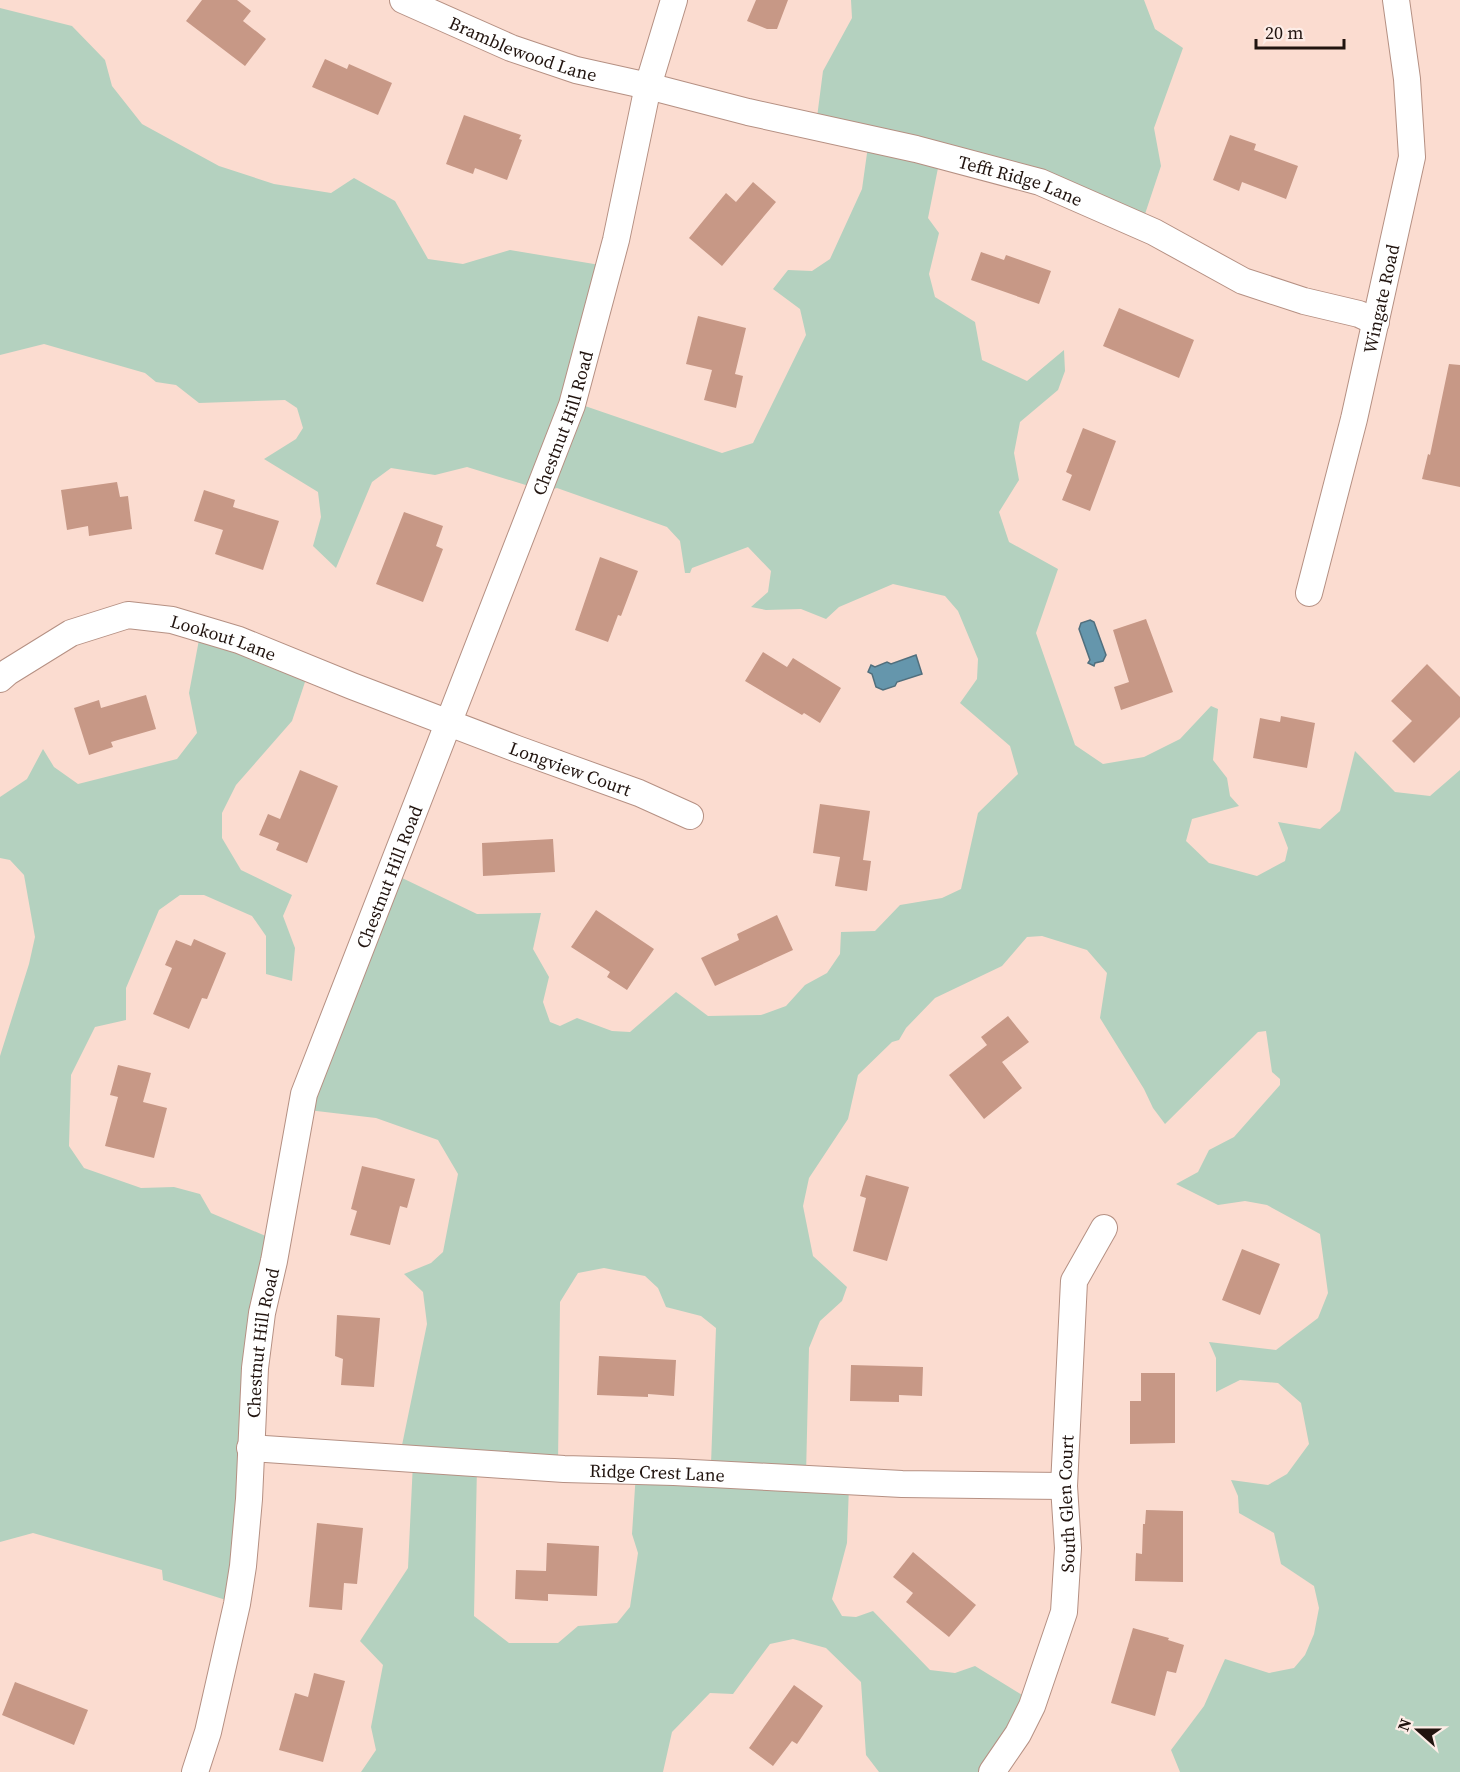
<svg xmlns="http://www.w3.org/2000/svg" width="1460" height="1772" font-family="'Source Serif 4',serif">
	<rect width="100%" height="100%" fill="#fbdcd0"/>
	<path fill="#b4d1bf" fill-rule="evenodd" d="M 851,0 L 1144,0 L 1155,29 L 1183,48 L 1154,128 L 1161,166 L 1143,220 L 940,158 L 928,218 L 939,233 L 929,274 L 935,297 L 975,322 L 982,360 L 1027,381 L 1064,350 L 1065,371 L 1058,390 L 1020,422 L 1014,453 L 1019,480 L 999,512 L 1009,542 L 1058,569 L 1036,633 L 1075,745 L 1103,764 L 1144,757 L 1180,739 L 1211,706 L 1218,709 L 1213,760 L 1227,778 L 1230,796 L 1239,806 L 1192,819 L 1186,841 L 1209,863 L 1257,876 L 1285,861 L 1288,848 L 1278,822 L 1320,829 L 1340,811 L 1355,751 L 1395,792 L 1430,796 L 1460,770 L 1460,1772 L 1180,1772 L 1171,1750 L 1204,1706 L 1225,1659 L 1269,1673 L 1294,1668 L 1305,1655 L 1314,1634 L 1319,1608 L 1314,1586 L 1281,1564 L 1274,1533 L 1239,1513 L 1238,1496 L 1231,1480 L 1268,1485 L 1287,1474 L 1309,1444 L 1301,1403 L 1278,1383 L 1240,1380 L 1216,1392 L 1216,1358 L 1209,1342 L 1276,1350 L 1318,1318 L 1328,1293 L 1320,1234 L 1267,1205 L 1245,1201 L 1218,1205 L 1176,1184 L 1198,1172 L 1209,1150 L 1234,1137 L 1280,1085 L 1280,1079 L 1272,1072 L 1266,1031 L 1258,1032 L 1165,1124 L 1153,1108 L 1144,1089 L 1100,1018 L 1107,973 L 1087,950 L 1042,936 L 1027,937 L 1002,966 L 935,998 L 906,1028 L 899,1040 L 892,1042 L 858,1075 L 848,1119 L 809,1178 L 803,1206 L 813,1256 L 847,1287 L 842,1301 L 820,1321 L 809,1348 L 806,1475 L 849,1485 L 847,1543 L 832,1599 L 842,1616 L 856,1617 L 873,1611 L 930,1670 L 955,1673 L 975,1666 L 1027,1698 L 986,1772 L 879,1772 L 866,1755 L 861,1682 L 826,1648 L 793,1639 L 770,1644 L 733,1694 L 710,1693 L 672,1732 L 663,1772 L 361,1772 L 376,1750 L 371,1727 L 383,1665 L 360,1641 L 408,1568 L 413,1462 L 401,1450 L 427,1324 L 423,1292 L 404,1274 L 431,1263 L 443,1252 L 458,1174 L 438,1140 L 376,1118 L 308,1110 L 398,876 L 477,914 L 541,913 L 533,949 L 549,977 L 543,1002 L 550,1022 L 560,1026 L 577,1018 L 612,1031 L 630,1032 L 676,992 L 708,1016 L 761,1015 L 786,1006 L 805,985 L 827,973 L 840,954 L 841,932 L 875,931 L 900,905 L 942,898 L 961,889 L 978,813 L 1018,774 L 1010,746 L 960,703 L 977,679 L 978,659 L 958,611 L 945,596 L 893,584 L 839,607 L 826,619 L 801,609 L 766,610 L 751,607 L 768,592 L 771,571 L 748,547 L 692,568 L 690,573 L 685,573 L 680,541 L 667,527 L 557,488 L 545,491 L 467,467 L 435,475 L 391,468 L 372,482 L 336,568 L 313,546 L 321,517 L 318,492 L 264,459 L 296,439 L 303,428 L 297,408 L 285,400 L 199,403 L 176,385 L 156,382 L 145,373 L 44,344 L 0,355 L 0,8 L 72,26 L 105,60 L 112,86 L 142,124 L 219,166 L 274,184 L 331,193 L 354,178 L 395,201 L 428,259 L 463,264 L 510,250 L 612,267 L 585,406 L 722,453 L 753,443 L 806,335 L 800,309 L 773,289 L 788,270 L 812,271 L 830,259 L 862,189 L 869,139 L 816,125 L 823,71 L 852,18 ZM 604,1268 L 645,1276 L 658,1288 L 666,1307 L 701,1316 L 716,1328 L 711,1464 L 636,1472 L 632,1534 L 638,1553 L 630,1607 L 617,1623 L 578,1626 L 558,1643 L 509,1643 L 474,1616 L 477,1466 L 558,1463 L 560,1302 L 578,1273 Z
		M 201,629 L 310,667 L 292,721 L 236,785 L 222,813 L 222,838 L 241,870 L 292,895 L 283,916 L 295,948 L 292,981 L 266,974 L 266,936 L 252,916 L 204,895 L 180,895 L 159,910 L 126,988 L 126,1020 L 95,1027 L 71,1075 L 69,1146 L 84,1168 L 141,1188 L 174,1187 L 200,1194 L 211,1213 L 268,1237 L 229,1601 L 163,1580 L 162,1570 L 33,1533 L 0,1542 L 0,1056 L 29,964 L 35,937 L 24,875 L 10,860 L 0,858 L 0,797 L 27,779 L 43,749 L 54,767 L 78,784 L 177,759 L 197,733 L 189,693 Z"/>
	<path fill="#6596ac" stroke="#516f7d" stroke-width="1.5" d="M 1090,620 L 1094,622 L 1106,655 L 1103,661 L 1095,663 L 1094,666 L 1088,663 L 1090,660 L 1079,629 L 1081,623 Z
		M 916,655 L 922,674 L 897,682 L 895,686 L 883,690 L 876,687 L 872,674 L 868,672 L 871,665 L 875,667 L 887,662 L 891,664 Z"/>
	<path fill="#c79886" d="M 202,0 L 237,0 L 251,11 L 243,21 L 266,39 L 245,66 L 186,21 Z
		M 756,0 L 788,0 L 777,29 L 767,29 L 747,21 Z
		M 325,59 L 347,69 L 349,64 L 392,83 L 378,115 L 312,87 Z
		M 464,115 L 521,135 L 519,139 L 522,140 L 507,180 L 475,168 L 473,174 L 446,164 Z
		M 1230,135 L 1256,144 L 1254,150 L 1298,166 L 1286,199 L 1242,182 L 1239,191 L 1213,180 Z
		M 753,182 L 776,202 L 722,266 L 689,238 L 726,193 L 736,202 Z
		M 981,252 L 1004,260 L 1006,255 L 1051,271 L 1039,304 L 971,280 Z
		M 1119,308 L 1194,340 L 1179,378 L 1103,346 Z
		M 698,316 L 746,328 L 735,374 L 743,376 L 736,408 L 704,400 L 712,370 L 686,364 Z
		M 1449,364 L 1460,365 L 1460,487 L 1422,479 L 1428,454 L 1430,455 Z
		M 1083,428 L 1116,441 L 1090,511 L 1062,500 L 1072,475 L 1066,472 Z
		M 117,482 L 120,497 L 128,496 L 132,529 L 89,536 L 88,526 L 67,530 L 61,490 Z
		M 204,490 L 235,500 L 233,507 L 279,521 L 263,570 L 215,554 L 223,530 L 194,521 Z
		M 404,512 L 443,526 L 436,546 L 443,549 L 423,602 L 376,584 Z
		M 600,557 L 638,571 L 621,616 L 618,615 L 608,642 L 575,630 Z
		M 1146,619 L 1173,692 L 1121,710 L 1114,687 L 1129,682 L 1113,630 Z
		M 763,652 L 787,667 L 793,658 L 841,688 L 820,723 L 804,713 L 802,715 L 745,681 Z
		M 1427,664 L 1460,697 L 1460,717 L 1414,763 L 1392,741 L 1412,721 L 1391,701 Z
		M 146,695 L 156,729 L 111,742 L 113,747 L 89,755 L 74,708 L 99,700 L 101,708 Z
		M 1281,716 L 1315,723 L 1307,768 L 1253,758 L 1260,718 L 1280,722 Z
		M 300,770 L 338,786 L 307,863 L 276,850 L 279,843 L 259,835 L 268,814 L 280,819 Z
		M 820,804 L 870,811 L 863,860 L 871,861 L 867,891 L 835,886 L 840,857 L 813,853 Z
		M 553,839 L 555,872 L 483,876 L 482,843 Z
		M 596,910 L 654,949 L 627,990 L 607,977 L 610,972 L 571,947 Z
		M 777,915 L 793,950 L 715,986 L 701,958 L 739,940 L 737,934 Z
		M 194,939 L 226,953 L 207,999 L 202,998 L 189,1029 L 153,1014 L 172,968 L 165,965 L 176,940 L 191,946 Z
		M 1008,1016 L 1029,1042 L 1002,1062 L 1022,1088 L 984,1119 L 949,1075 L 987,1045 L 981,1037 Z
		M 118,1065 L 151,1073 L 143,1102 L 167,1108 L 154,1158 L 105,1146 L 118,1097 L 110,1095 Z
		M 362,1166 L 415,1179 L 407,1208 L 400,1206 L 390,1245 L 350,1235 L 357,1211 L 351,1209 Z
		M 866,1175 L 909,1187 L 887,1261 L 853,1251 L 866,1198 L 860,1196 Z
		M 1242,1249 L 1280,1264 L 1260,1315 L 1222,1300 Z
		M 337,1315 L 380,1318 L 374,1387 L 341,1385 L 343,1359 L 335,1356 Z
		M 599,1356 L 676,1360 L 674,1396 L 648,1394 L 648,1397 L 597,1395 Z
		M 851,1365 L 923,1367 L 922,1396 L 899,1395 L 899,1402 L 850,1401 Z
		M 1141,1373 L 1175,1373 L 1175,1443 L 1130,1444 L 1130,1401 L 1141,1401 Z
		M 1146,1510 L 1183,1511 L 1183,1582 L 1135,1581 L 1136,1553 L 1142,1554 L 1143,1524 L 1145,1524 Z
		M 317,1523 L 363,1528 L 357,1584 L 344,1583 L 342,1610 L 309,1607 Z
		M 547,1543 L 599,1546 L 597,1596 L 548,1594 L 548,1601 L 515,1599 L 516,1570 L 546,1571 Z
		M 913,1552 L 976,1605 L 949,1637 L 906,1602 L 913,1593 L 893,1577 Z
		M 1133,1628 L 1169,1638 L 1168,1640 L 1184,1645 L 1176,1673 L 1167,1671 L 1155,1716 L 1111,1703 Z
		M 314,1673 L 345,1681 L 323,1762 L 279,1750 L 295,1693 L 308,1697 Z
		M 15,1682 L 88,1710 L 74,1745 L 2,1715 Z
		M 794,1685 L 823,1706 L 797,1744 L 792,1741 L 773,1766 L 749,1748 Z"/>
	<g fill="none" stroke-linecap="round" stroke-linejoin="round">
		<defs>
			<g id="minor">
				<path id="s1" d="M 403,0 L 511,48 L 576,70 L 648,86 L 748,112 L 916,149 L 1040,182 L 1154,232 L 1243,281 L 1304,301 L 1359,314 L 1376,322"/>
				<path id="s2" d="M 1309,593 L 1354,419 L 1412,157 L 1407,79 L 1396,0"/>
				<path id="s3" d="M 0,679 L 8,672 L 71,633 L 128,615 L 172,620 L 239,640 L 352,686 L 517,749 L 639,793 L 690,816"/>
				<path id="s4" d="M 250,1448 L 564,1469 L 674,1472 L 902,1484 L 1064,1486"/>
				<path id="s5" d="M 195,1772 L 208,1732 L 237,1604 L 243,1566 L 249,1499 L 255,1368 L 262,1313 L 274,1261 L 304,1094 L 572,405 L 616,240 L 648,86 L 674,0"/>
				<path id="s6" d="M 992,1772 L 1018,1734 L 1032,1706 L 1064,1612 L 1068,1548 L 1064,1486 L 1074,1281 L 1104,1228"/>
			</g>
		</defs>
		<use href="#minor" stroke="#b59083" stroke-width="28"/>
		<use href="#minor" stroke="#fff" stroke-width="26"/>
	</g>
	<g text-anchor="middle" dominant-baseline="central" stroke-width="4.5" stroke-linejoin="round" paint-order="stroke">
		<g font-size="18" fill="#21140f" stroke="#fdede7">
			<text stroke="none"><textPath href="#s1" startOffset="130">Bramblewood Lane</textPath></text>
			<text stroke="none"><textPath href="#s1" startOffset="645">Tefft Ridge Lane</textPath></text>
			<text stroke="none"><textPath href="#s2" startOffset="303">Wingate Road</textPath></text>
			<text stroke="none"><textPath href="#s5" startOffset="1408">Chestnut Hill Road</textPath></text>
			<text stroke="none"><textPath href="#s3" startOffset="243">Lookout Lane</textPath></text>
			<text stroke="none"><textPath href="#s3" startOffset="614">Longview Court</textPath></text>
			<text stroke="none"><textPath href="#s5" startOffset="922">Chestnut Hill Road</textPath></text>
			<text stroke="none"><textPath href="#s5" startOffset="436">Chestnut Hill Road</textPath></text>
			<text stroke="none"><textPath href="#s4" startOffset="408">Ridge Crest Lane</textPath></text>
			<text stroke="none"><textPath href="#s6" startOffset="285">South Glen Court</textPath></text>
		</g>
	</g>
	<g transform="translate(1418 1730) rotate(291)" stroke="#fdede7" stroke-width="4.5" paint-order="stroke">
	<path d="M0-4.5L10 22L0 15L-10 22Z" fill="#21140f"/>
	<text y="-9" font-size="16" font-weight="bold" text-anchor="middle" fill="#21140f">N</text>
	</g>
	<path d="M1256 39v9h88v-9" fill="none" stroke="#21140f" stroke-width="3"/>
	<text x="1265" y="39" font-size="18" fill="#21140f" stroke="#fdede7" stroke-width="4.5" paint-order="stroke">20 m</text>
</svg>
